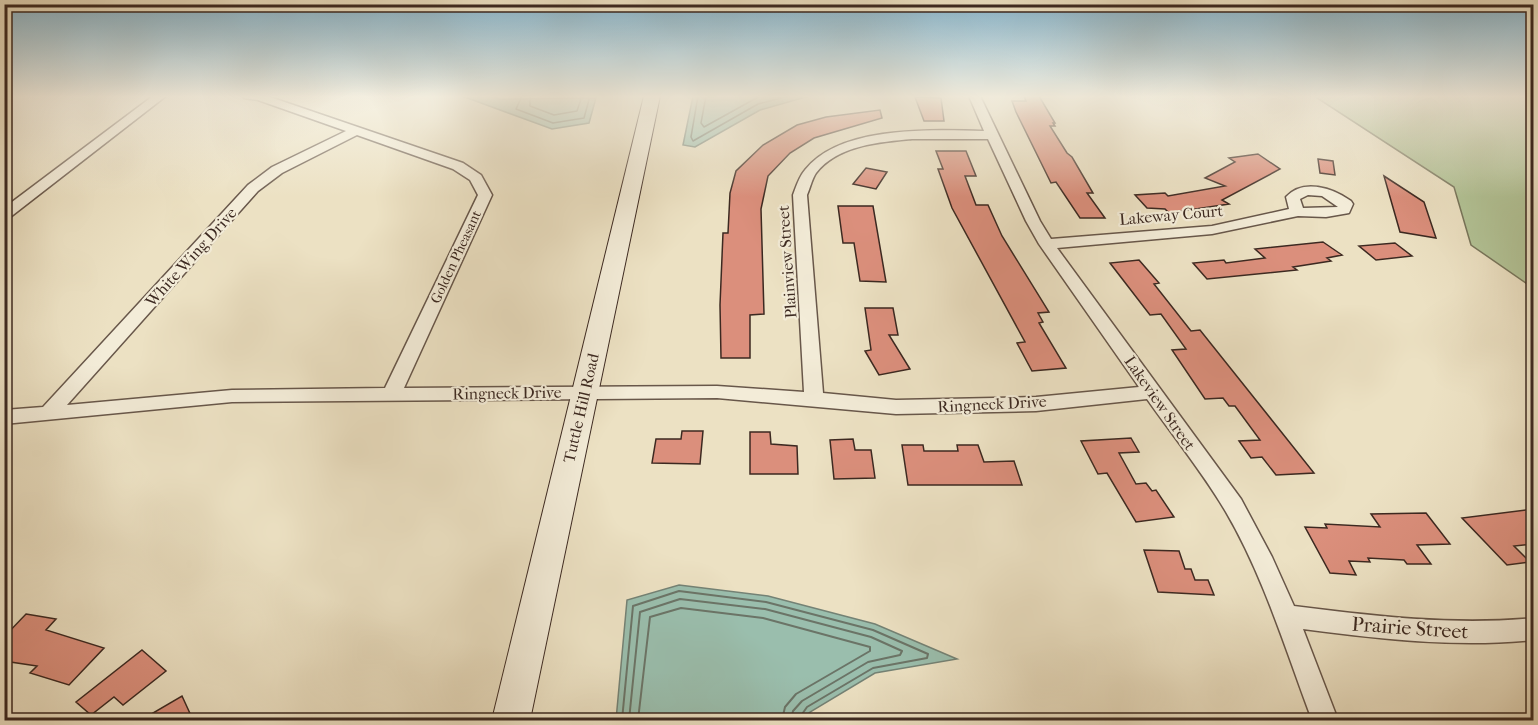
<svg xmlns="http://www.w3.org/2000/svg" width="1538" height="725" font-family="'IM FELL French Canon',serif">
	<rect width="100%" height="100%" fill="#ece1c3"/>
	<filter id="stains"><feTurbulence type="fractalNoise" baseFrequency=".00333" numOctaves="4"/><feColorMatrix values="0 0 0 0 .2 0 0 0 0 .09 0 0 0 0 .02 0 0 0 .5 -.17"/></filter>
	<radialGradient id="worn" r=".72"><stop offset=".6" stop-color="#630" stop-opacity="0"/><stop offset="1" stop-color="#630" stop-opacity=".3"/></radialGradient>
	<path fill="#b3c497" stroke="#78765c" stroke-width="1.5" d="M 1314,96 L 1533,96 L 1533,288 L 1471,245 L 1454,187 Z"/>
	<path fill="#9abead" stroke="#748275" stroke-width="1.5" d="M 462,96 L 491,96 L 499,99 L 596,98 L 589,123 L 552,129 Z
		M 693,96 L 824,96 L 809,96 L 760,110 L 695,147 L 683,145 Z
		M 679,585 L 768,596 L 875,624 L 957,659 L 875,673 L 810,712 L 802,720 L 616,720 L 627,600 Z"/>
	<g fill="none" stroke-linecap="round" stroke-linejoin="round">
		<path stroke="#6b7467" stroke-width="1.5" d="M 522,96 L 516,109 L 553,123 L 584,118 L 590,96
			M 530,96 L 530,106 L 554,115 L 577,111 L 582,96
			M 698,96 L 691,137 L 693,141 L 758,104 L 788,96
			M 706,96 L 701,123 L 704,127 L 760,96"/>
		<path stroke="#6b7467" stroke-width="2" d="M 622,720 L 633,606 L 679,591 L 766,602 L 873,630 L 928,654 L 927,658 L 873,668 L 807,707 L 798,720
			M 629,720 L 640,612 L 680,599 L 765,609 L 871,637 L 902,651 L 900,655 L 868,662 L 802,701 L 793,711 L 791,720
			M 638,720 L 650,617 L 681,608 L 763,618 L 870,647 L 870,651 L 796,694 L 785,707 L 782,720"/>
	</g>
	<path fill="#db8f7c" stroke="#3c2921" stroke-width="1.5" d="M 1024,96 L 1039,96 L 1055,123 L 1053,123 L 1055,126 L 1050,126 L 1067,153 L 1072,157 L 1093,193 L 1087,193 L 1105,218 L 1080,218 L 1056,182 L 1051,183 L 1016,112 L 1012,101 L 1026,101 Z
		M 915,97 L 941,98 L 944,121 L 924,121 Z
		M 880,110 L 882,118 L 814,138 L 790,153 L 768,176 L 761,209 L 764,314 L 750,315 L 750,358 L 721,358 L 720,305 L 723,233 L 728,233 L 730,193 L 736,171 L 763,145 L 797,125 L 826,117 Z
		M 936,151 L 966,151 L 976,176 L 965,176 L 976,205 L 988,205 L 1002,236 L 1049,312 L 1038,313 L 1043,322 L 1039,323 L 1066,368 L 1032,371 L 1017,343 L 1025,342 L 952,208 L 938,169 L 943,169 Z
		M 1258,154 L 1280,169 L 1222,200 L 1229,204 L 1169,213 L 1165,209 L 1147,208 L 1135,195 L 1165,193 L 1168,196 L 1225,186 L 1205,178 L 1235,162 L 1229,158 Z
		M 1318,159 L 1333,161 L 1335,175 L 1320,173 Z
		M 866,168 L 887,172 L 876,189 L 853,184 Z
		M 1384,176 L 1424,202 L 1436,238 L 1400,232 Z
		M 838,206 L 873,206 L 886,282 L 860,281 L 854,243 L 843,243 Z
		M 1323,242 L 1342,255 L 1327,258 L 1331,261 L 1293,267 L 1297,270 L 1207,279 L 1193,263 L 1224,260 L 1226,263 L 1265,258 L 1255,249 Z
		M 1395,243 L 1412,256 L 1376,260 L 1359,246 Z
		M 1139,260 L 1159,283 L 1154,284 L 1191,331 L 1200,330 L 1314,473 L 1276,475 L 1262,457 L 1251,458 L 1239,441 L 1260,440 L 1235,406 L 1229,406 L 1223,398 L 1205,399 L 1172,350 L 1186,349 L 1161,314 L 1150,315 L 1110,263 Z
		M 865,308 L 893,308 L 898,335 L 889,335 L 910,369 L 879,375 L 865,351 L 871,350 Z
		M 682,431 L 703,431 L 700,464 L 652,463 L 656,439 L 681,439 Z
		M 750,432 L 770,432 L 771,444 L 797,446 L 798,474 L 750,474 Z
		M 1131,438 L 1139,452 L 1119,453 L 1136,484 L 1146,483 L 1152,491 L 1156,490 L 1174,517 L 1136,522 L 1107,473 L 1098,474 L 1081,441 Z
		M 853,439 L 855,450 L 871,450 L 875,478 L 834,479 L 830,440 Z
		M 902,445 L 923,445 L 924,451 L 958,451 L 957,445 L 978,445 L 984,462 L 1014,461 L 1022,485 L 908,485 Z
		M 1533,509 L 1533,544 L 1514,546 L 1530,562 L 1507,565 L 1462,518 Z
		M 1426,513 L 1450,544 L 1417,545 L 1431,564 L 1407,564 L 1404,560 L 1368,558 L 1370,562 L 1349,561 L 1356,575 L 1330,573 L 1305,527 L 1327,528 L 1325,524 L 1380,527 L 1371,514 Z
		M 1144,550 L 1179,551 L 1185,569 L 1191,569 L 1195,580 L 1208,580 L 1214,595 L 1158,592 Z
		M 26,614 L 56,619 L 46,630 L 104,648 L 69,685 L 30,673 L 37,666 L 4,661 L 4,637 Z
		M 142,650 L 166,671 L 123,705 L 114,697 L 91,715 L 76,702 Z
		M 182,696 L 193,720 L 141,720 Z"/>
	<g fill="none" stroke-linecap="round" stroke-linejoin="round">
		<defs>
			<path id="street" d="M 153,96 L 166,96 L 9,218 L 4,219 L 4,208 Z
				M 243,96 L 267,96 L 463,163 L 481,175 L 492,195 L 404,388 L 717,386 L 804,392 L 793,195 C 796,187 799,177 805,170 C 841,125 932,130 984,131 L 969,96 L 980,96 L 1040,221 L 1051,239 L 1212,226 L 1289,209 L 1286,197 C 1303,178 1333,188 1351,201 L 1353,204 L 1349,213 L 1326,217 L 1298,216 L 1212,234 L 1057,248 L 1241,499 L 1272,557 L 1294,606 C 1374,616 1453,626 1534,618 L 1534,640 C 1456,648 1380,639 1303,629 L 1338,720 L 1312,720 C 1286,651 1264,577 1226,512 C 1203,473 1173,436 1147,399 L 1036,411 L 896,414 L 717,398 L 232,402 L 4,424 L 4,410 L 43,407 L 248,185 L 272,167 L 346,131 L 258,100 L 244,98 ZM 357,135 L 453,169 L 470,180 L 478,195 L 385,388 L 232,390 L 67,405 L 258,191 L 282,173 ZM 912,139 L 988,139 L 1026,221 L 1039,244 L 1139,387 L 1036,397 L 896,400 L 823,393 L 807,195 C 810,188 812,179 816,173 C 838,145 880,142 912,139 ZM 1308,195 L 1322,196 L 1338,207 L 1303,208 L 1300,199 Z"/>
			<path id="secondary" d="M 644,96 L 660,96 L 530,720 L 492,720 Z"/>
		</defs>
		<use href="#street" stroke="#68574a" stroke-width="3"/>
		<use href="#secondary" stroke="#3c2921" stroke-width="2"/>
		<use href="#street" fill="#f3ecd8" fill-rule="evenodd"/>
		<use href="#secondary" fill="#f3ecd8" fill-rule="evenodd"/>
	</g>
	<linearGradient id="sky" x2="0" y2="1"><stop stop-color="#89b8d0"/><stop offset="0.49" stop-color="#f6f2e4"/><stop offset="1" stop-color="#f6f2e4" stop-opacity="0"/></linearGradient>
	<rect width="1538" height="197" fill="url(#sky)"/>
	<g text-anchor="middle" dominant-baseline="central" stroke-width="4.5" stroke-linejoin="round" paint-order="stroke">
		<g font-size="14" fill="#3c2921" stroke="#f3ecd8">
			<text transform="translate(456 257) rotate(-65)">Golden Pheasant</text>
		</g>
		<g font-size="16" fill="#3c2921" stroke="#f3ecd8">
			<text transform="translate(1171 215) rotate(-5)">Lakeway Court</text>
			<text transform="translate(191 257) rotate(-48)">White Wing Drive</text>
			<text transform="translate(787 262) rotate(-94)">Plainview Street</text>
			<text transform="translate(507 393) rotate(-1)">Ringneck Drive</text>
			<text transform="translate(1160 403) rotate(55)">Lakeview Street</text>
			<text transform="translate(992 404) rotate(-3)">Ringneck Drive</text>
			<text transform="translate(581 408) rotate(-77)">Tuttle Hill Road</text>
		</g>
		<g font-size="20" fill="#3c2921" stroke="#f3ecd8">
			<text transform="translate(1410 628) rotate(4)">Prairie Street</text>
		</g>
	</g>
	<rect width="1538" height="725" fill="none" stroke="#ece1c3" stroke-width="24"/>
	<rect x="6" y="6" width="1526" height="713" fill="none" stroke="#3c2921" stroke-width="3"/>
	<rect x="12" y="12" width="1514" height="701" fill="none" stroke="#3c2921" stroke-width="1.5"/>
	<rect width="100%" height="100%" filter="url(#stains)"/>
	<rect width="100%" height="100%" fill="url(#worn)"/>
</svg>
